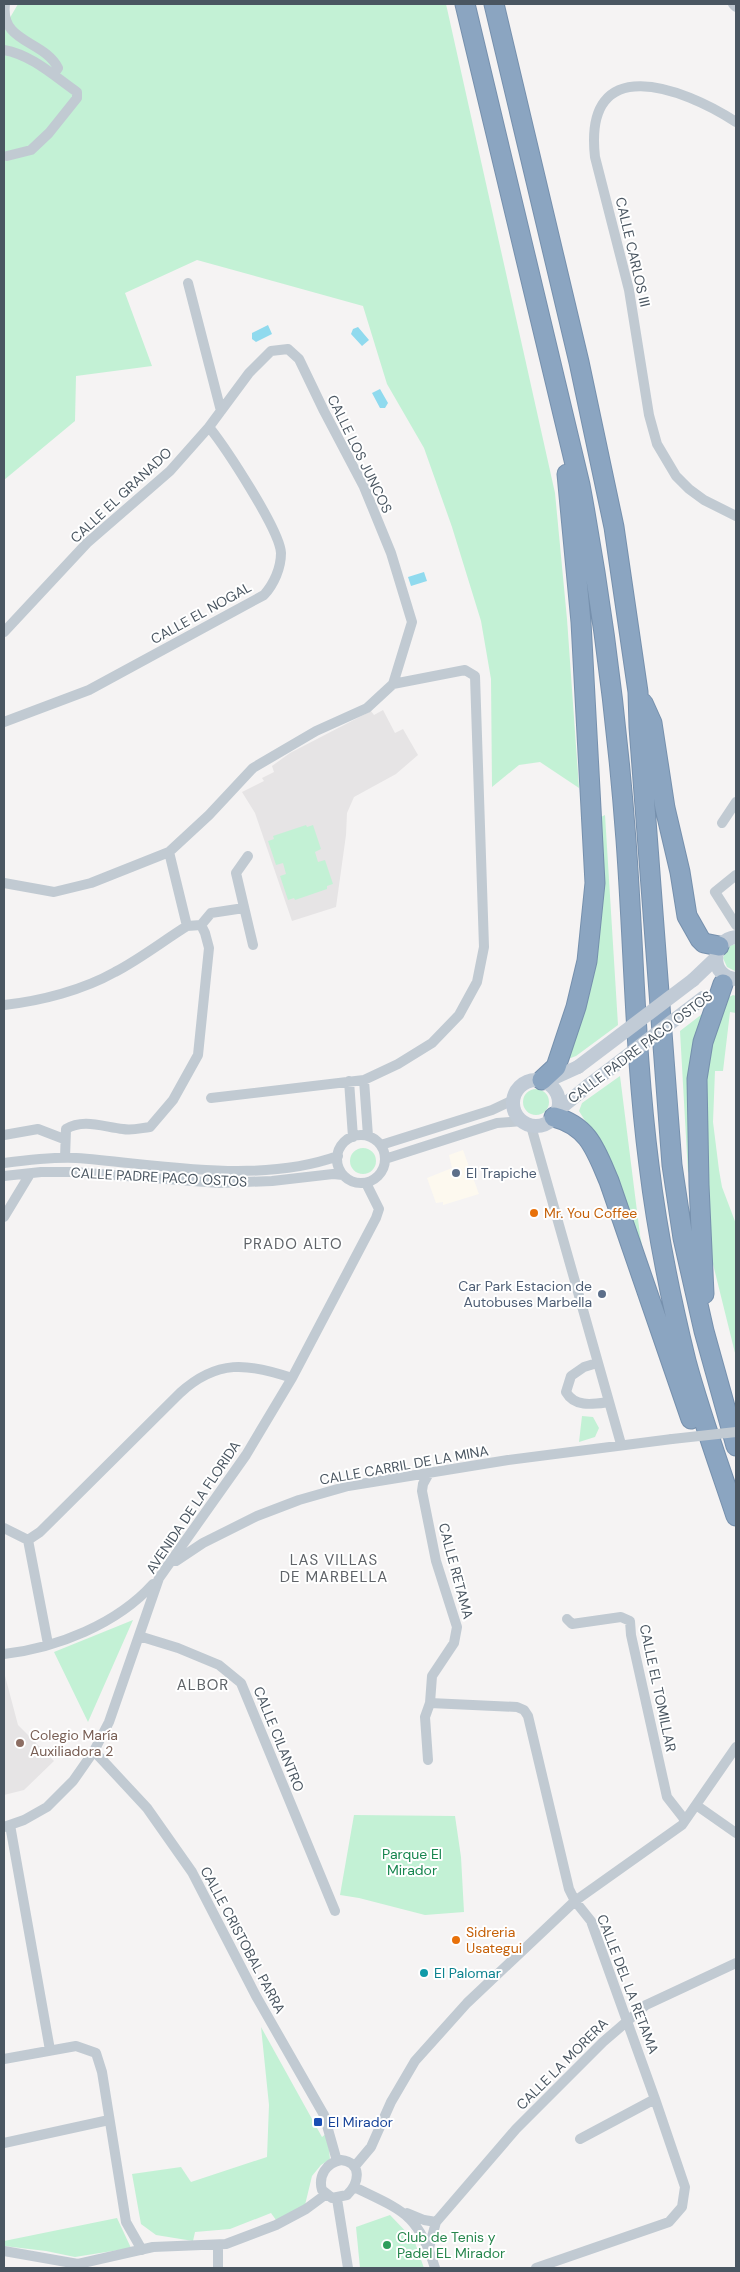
<svg xmlns="http://www.w3.org/2000/svg" width="740" height="2272" font-family="'DM Sans',sans-serif">
	<rect width="100%" height="100%" fill="#f5f3f3"/>
	<path fill="#fdf9ef" d="M 463,1150 L 479,1194 L 443,1205 L 443,1202 L 436,1203 L 427,1178 L 452,1168 L 449,1155 Z"/>
	<path fill="#e6e4e5" d="M 383,710 L 395,733 L 403,729 L 418,755 L 396,774 L 354,797 L 347,813 L 346,835 L 336,907 L 292,921 L 255,813 L 242,792 L 264,781 L 262,778 L 274,772 L 272,766 L 290,753 L 371,711 L 374,715 Z
		M 4,1672 L 18,1725 L 54,1761 L 24,1790 L 4,1795 Z"/>
	<path fill="#c3f1d5" d="M 18,4 L 446,4 L 555,493 L 567,619 L 579,788 L 540,762 L 519,765 L 492,787 L 491,679 L 481,621 L 452,527 L 424,448 L 387,384 L 363,306 L 197,260 L 125,293 L 152,366 L 76,376 L 75,421 L 4,480 L 4,28 Z
		M 605,815 L 618,1025 L 576,1056 L 568,1059 L 601,817 Z
		M 306,825 L 307,827 L 313,825 L 321,849 L 315,852 L 318,862 L 325,860 L 333,884 L 327,886 L 327,889 L 295,900 L 294,898 L 288,900 L 280,876 L 286,874 L 283,863 L 276,865 L 268,841 L 274,839 L 273,836 Z
		M 736,944 L 736,971 L 735,971 L 727,967 L 723,958 L 728,946 Z
		M 733,995 L 736,996 L 736,1013 L 730,1012 L 723,1071 L 715,1071 L 713,1122 L 719,1170 L 722,1187 L 736,1224 L 736,1357 L 711,1256 L 703,1105 L 708,1054 L 727,998 Z
		M 706,1011 L 691,1166 L 688,1173 L 680,1031 Z
		M 620,1076 L 640,1235 L 649,1280 L 589,1127 L 579,1111 L 582,1103 Z
		M523 1102a13 13 0 1 1 26 0a13 13 0 1 1-26 0Z
		M350 1161a13 13 0 1 1 26 0a13 13 0 1 1-26 0Z
		M 582,1416 L 593,1417 L 599,1428 L 595,1437 L 579,1442 Z
		M 133,1620 L 88,1722 L 54,1652 Z
		M 354,1815 L 455,1816 L 461,1857 L 464,1912 L 425,1915 L 359,1898 L 340,1895 Z
		M 261,2027 L 322,2137 L 327,2133 L 330,2159 L 321,2165 L 312,2176 L 305,2205 L 276,2220 L 271,2213 L 230,2229 L 195,2232 L 193,2241 L 156,2235 L 141,2224 L 132,2174 L 181,2167 L 191,2182 L 267,2157 L 269,2105 Z
		M 390,2215 L 414,2240 L 424,2268 L 360,2268 L 356,2227 Z
		M 117,2218 L 131,2248 L 75,2257 L 46,2251 L 4,2246 L 4,2241 Z"/>
	<path fill="#90daee" d="M 268,325 L 272,334 L 256,342 L 252,339 L 252,333 Z
		M 358,327 L 369,340 L 362,346 L 351,334 L 353,329 Z
		M 380,389 L 388,403 L 385,408 L 380,408 L 372,393 Z
		M 424,572 L 427,581 L 411,586 L 408,577 Z"/>
	<g fill="none" stroke-linecap="round" stroke-linejoin="round">
		<defs>
			<path id="motorway" d="M 465,4 L 580,485 C 602,603 617,720 626,840 C 634,948 635,1057 649,1165 C 657,1231 670,1296 686,1361 C 700,1413 719,1465 736,1516
				M 494,4 L 579,362 L 614,527 L 638,692 L 639,727 L 672,1165 L 683,1238 L 704,1331 L 736,1446
				M 643,703 L 652,723 L 665,808 L 680,872 L 687,916 L 700,939 L 704,943 L 719,946
				M 542,1080 L 556,1067 L 576,1007 L 587,961 L 595,883 L 581,622 L 567,474
				M 554,1117 C 589,1126 596,1151 609,1181 L 691,1419
				M 704,1294 L 699,1185 L 697,1079 L 703,1042 L 723,984"/>
		</defs>
		<use href="#motorway" stroke="#7690ad" stroke-width="21"/>
		<path stroke="#c1cad2" stroke-width="10" d="M 5,4 C 0,43 44,40 58,68 L 54,74
			M 733,4 L 736,7
			M 4,50 C 32,55 54,76 77,92 L 77,98 L 49,133 L 31,150 L 7,156
			M 736,122 C 682,87 583,50 595,157 L 629,290 L 649,415 L 657,444 L 676,476 L 689,489 L 704,500 L 736,516
			M 188,283 L 221,411
			M 4,632 L 87,543 L 170,471 L 209,427 L 249,373 L 271,351 L 288,349 L 299,359 L 324,411 L 364,487 L 391,553 L 412,622 L 393,684 L 367,708 L 316,731 L 253,768 L 209,815 L 169,852 L 91,883 L 54,892 L 4,883
			M 4,722 L 89,690 L 264,595 C 274,584 281,568 281,553 C 280,530 225,447 209,427
			M 722,823 L 736,802
			M 169,852 L 187,926
			M 248,856 L 236,873 L 253,945
			M 736,875 L 715,892 L 736,925
			M 201,925 L 211,913 L 244,908
			M 4,1005 C 41,1001 83,990 115,972 C 140,959 163,941 187,926 L 201,925 L 205,933 L 209,948 L 198,1055 L 173,1100 L 150,1127 C 141,1128 132,1131 123,1129 C 104,1127 83,1118 66,1129 L 65,1158
			M 364,1080 L 368,1136
			M 349,1081 L 353,1137
			M 211,1098 L 364,1080 L 398,1064 L 432,1043 L 459,1015 L 477,982 L 484,947 L 475,676 L 465,670 L 393,684
			M 531,1126 L 621,1444
			M 4,1135 L 38,1129 L 64,1139
			M337 1159a24 24 0 1 1 48 0a24 24 0 1 1-48 0Z
			M 381,1145 L 492,1110 L 513,1100
			M 385,1159 L 497,1123 L 522,1121
			M 4,1163 C 27,1160 52,1157 76,1158 C 159,1164 257,1185 338,1156
			M 4,1176 L 41,1172 L 73,1172 L 219,1183 L 272,1181 L 333,1174 L 343,1175
			M 4,1217 L 30,1174
			M 597,1363 L 584,1367 L 571,1376 L 566,1392 C 575,1408 594,1404 609,1402
			M 4,1528 L 28,1540
			M 176,1561 L 203,1543 L 257,1516 L 299,1500 L 348,1486 L 508,1460 L 672,1439
			M 567,1619 L 572,1624 L 621,1617 L 630,1621 L 631,1635 L 667,1797 L 685,1820
			M 139,1636 L 178,1648 L 219,1665 L 241,1683 L 335,1911
			M 48,1644 L 28,1540 L 40,1532 L 180,1393 C 217,1359 248,1363 292,1378
			M 4,1654 C 57,1648 117,1624 153,1584
			M 430,1703 L 517,1707 L 524,1710 L 528,1716 L 569,1889 L 575,1901 L 591,1921 L 655,2099 L 685,2187 L 682,2207 L 669,2222 L 536,2268
			M 94,1751 L 147,1808 L 192,1872 L 256,1996 L 324,2115 L 337,2161
			M 428,1760 L 425,1717 L 430,1703 L 432,1676 L 454,1643 L 457,1627 L 436,1561 L 422,1491 L 423,1484 L 429,1473
			M 696,1805 L 736,1833
			M 10,1825 L 50,2050
			M 4,1827 L 24,1820 L 47,1807 L 73,1781 L 94,1751 L 109,1722 L 159,1578 L 246,1455 L 292,1378 L 376,1218 L 379,1209 L 366,1183
			M 4,2059 L 76,2046 L 96,2053 L 102,2072 L 126,2222 L 142,2250
			M 580,2139 L 655,2099
			M 4,2143 L 109,2120
			M 341,2160 C 362,2162 360,2183 347,2195 L 332,2198 L 322,2190 C 318,2176 326,2163 341,2160 Z
			M 355,2166 L 371,2147 L 391,2102 L 415,2061 L 467,2003 L 575,1901 L 682,1825 L 736,1747
			M 354,2187 C 403,2211 418,2213 435,2268
			M 337,2199 L 348,2268
			M 407,2213 L 424,2220 L 436,2222
			M 218,2245 L 218,2268
			M 429,2248 L 436,2222 L 516,2129 L 603,2042 L 646,2005 L 736,1963
			M 4,2251 L 78,2264 L 153,2247 L 226,2244 L 276,2225 L 306,2209 L 325,2195"/>
		<path stroke="#c1cbd6" stroke-width="14" d="M 736,937 C 710,940 709,977 736,979
			M 693,980 L 715,959
			M513 1103a23 23 0 1 1 46 0a23 23 0 1 1-46 0Z
			M 545,1082 L 578,1067
			M 558,1110 L 589,1085"/>
		<use href="#motorway" stroke="#8ba5c1" stroke-width="19"/>
		<path stroke="#c1cad2" stroke-width="10" d="M 672,1439 L 736,1432"/>
		<path stroke="#c1cbd6" stroke-width="14" d="M 578,1067 L 693,980
			M 589,1085 L 703,998"/>
	</g>
	<g fill="#5c6f8a" stroke="#fff" stroke-width="2">
		<circle cx="456" cy="1173" r="5"/>
		<circle cx="602" cy="1294" r="5"/>
	</g>
	<g fill="#e8710a" stroke="#fff" stroke-width="2">
		<circle cx="534" cy="1213" r="5"/>
		<circle cx="456" cy="1940" r="5"/>
	</g>
	<circle fill="#8d6e63" stroke="#fff" stroke-width="2" cx="20" cy="1743" r="5"/>
	<circle fill="#0f9aa8" stroke="#fff" stroke-width="2" cx="424" cy="1973" r="5"/>
	<rect fill="#1a4fb4" stroke="#fff" stroke-width="2" x="313" y="2117" width="10" height="10" rx="2.5"/>
	<circle fill="#2e9e5b" stroke="#fff" stroke-width="2" cx="387" cy="2245" r="5"/>
	<g text-anchor="middle" dominant-baseline="central" stroke-width="4" stroke-linejoin="round" paint-order="stroke">
		<g font-size="14" fill="#4a5661" stroke="#fff">
			<text transform="translate(633 252) rotate(77)">CALLE CARLOS III</text>
			<text transform="translate(360 454) rotate(64)">CALLE LOS JUNCOS</text>
			<text transform="translate(121 495) rotate(-43)">CALLE EL GRANADO</text>
			<text transform="translate(201 613) rotate(-29)">CALLE EL NOGAL</text>
			<text transform="translate(640 1047) rotate(-37)">CALLE PADRE PACO OSTOS</text>
			<text transform="translate(159 1177) rotate(3)">CALLE PADRE PACO OSTOS</text>
			<text transform="translate(404 1465) rotate(-10)">CALLE CARRIL DE LA MINA</text>
			<text transform="translate(193 1507) rotate(-56)">AVENIDA DE LA FLORIDA</text>
			<text transform="translate(456 1571) rotate(75)">CALLE RETAMA</text>
			<text transform="translate(658 1688) rotate(78)">CALLE EL TOMILLAR</text>
			<text transform="translate(279 1739) rotate(68)">CALLE CILANTRO</text>
			<text transform="translate(243 1940) rotate(62)">CALLE CRISTOBAL PARRA</text>
			<text transform="translate(628 1984) rotate(69)">CALLE DEL LA RETAMA</text>
			<text transform="translate(562 2064) rotate(-45)">CALLE LA MORERA</text>
		</g>
		<g font-size="14" fill="#4e5e75" stroke="#fff" text-anchor="start">
			<text x="466" y="1173">El Trapiche</text>
			<text x="592" y="1286" text-anchor="end">Car Park Estacion de<tspan x="592" dy="16">Autobuses Marbella</tspan></text>
		</g>
		<g font-size="14" fill="#c56008" stroke="#fff" text-anchor="start">
			<text x="544" y="1213">Mr. You Coffee</text>
			<text x="466" y="1932">Sidreria<tspan x="466" dy="16">Usategui</tspan></text>
		</g>
		<g font-size="14" fill="#785e54" stroke="#fff" text-anchor="start">
			<text x="30" y="1735">Colegio María<tspan x="30" dy="16">Auxiliadora 2</tspan></text>
		</g>
		<g font-size="14" fill="#17864f" stroke="#fff">
			<text x="412" y="1854">Parque El<tspan x="412" dy="16">Mirador</tspan></text>
		</g>
		<g font-size="14" fill="#0d838f" stroke="#fff" text-anchor="start">
			<text x="434" y="1973">El Palomar</text>
		</g>
		<g font-size="14" fill="#164399" stroke="#fff" text-anchor="start">
			<text x="328" y="2122">El Mirador</text>
		</g>
		<g font-size="14" fill="#27864d" stroke="#fff" text-anchor="start">
			<text x="397" y="2237">Club de Tenis y<tspan x="397" dy="16">Padel EL Mirador</tspan></text>
		</g>
		<g font-size="15" letter-spacing="1" fill="#5f6368" stroke="#fff">
			<text x="293" y="1244">PRADO ALTO</text>
			<text x="334" y="1560">LAS VILLAS<tspan x="334" dy="17">DE MARBELLA</tspan></text>
			<text x="203" y="1685">ALBOR</text>
		</g>
	</g>
	<rect width="740" height="2272" fill="none" stroke="#4a5661" stroke-width="10"/>
</svg>
